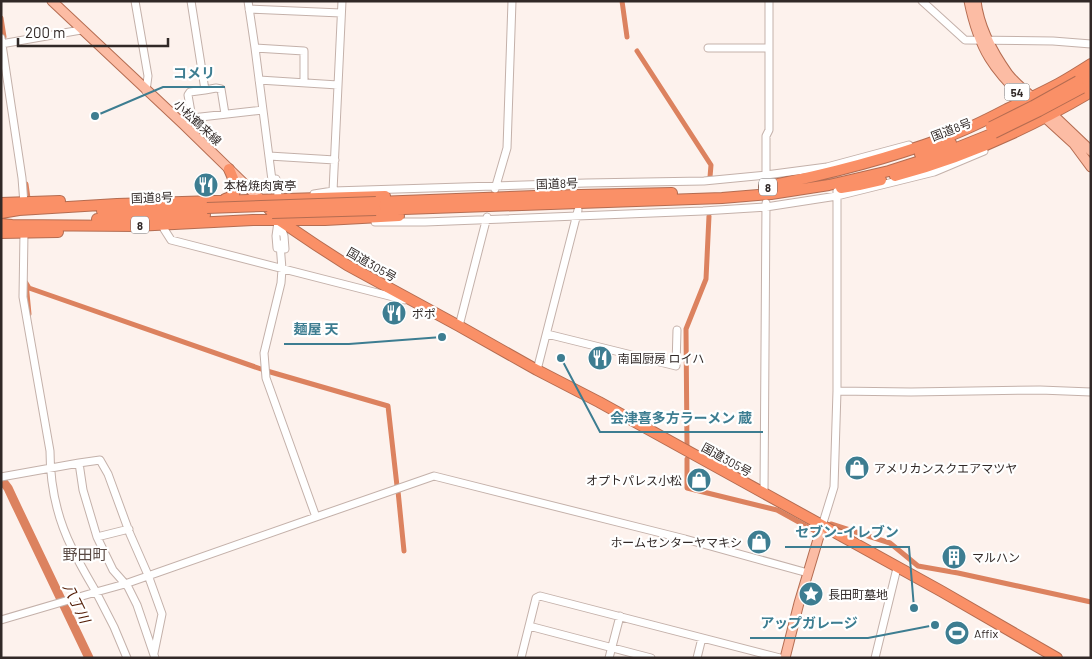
<svg xmlns="http://www.w3.org/2000/svg" width="1092" height="659" font-family="Barlow,'Noto Sans JP',sans-serif">
	<rect width="100%" height="100%" fill="#fdf2ed"/>
	<g fill="none" stroke-linecap="round" stroke-linejoin="round">
		<path stroke="#dc825f" stroke-width="5" d="M 622,1 L 627,37
			M 1,18 L 4,37
			M 637,51 L 711,165 L 710,177
			M 26,184 L 28,198
			M 26,283 L 29,288 L 261,369
			M 26,283 L 29,314
			M 267,371 L 388,406 L 397,486
			M 687,446 L 686,329 L 706,279 L 709,216
			M 687,459 L 687,488 L 777,510 L 815,531
			M 398,491 L 404,551
			M 831,524 L 890,543 L 918,566 L 958,573 L 1091,602"/>
		<path stroke="#dc825f" stroke-width="9" d="M 1,479 L 8,488 L 15,503 L 89,658"/>
		<defs>
			<path id="minor" d="M 135,1 L 148,76 L 146,91
				M 191,1 L 205,90 L 216,88 L 221,89 L 225,114
				M 248,1 L 255,48 L 273,188
				M 922,1 L 965,40 L 1053,41 L 1091,44
				M 249,9 L 341,13
				M 1,38 L 22,178 L 24,204
				M 1,44 L 81,30
				M 255,48 L 304,51 L 304,83
				M 708,48 L 768,48
				M 259,80 L 338,85
				M 192,118 L 188,95 L 190,92 L 205,90
				M 183,124 L 192,118 L 263,110
				M 269,156 L 335,160
				M 766,178 L 766,136 L 769,130 L 769,1
				M 276,179 L 279,203
				M 495,189 L 507,148 L 512,1
				M 333,191 L 342,1
				M 314,194 L 333,191 L 586,183 L 704,181 L 766,175 L 827,167 L 909,145
				M 278,218 L 284,236 L 285,249
				M 375,222 L 425,222 L 703,211 L 766,207 L 837,196 L 934,172 L 984,151
				M 164,229 L 171,240 L 405,300
				M 24,233 L 23,297 L 50,451 C 50,485 57,518 72,548 C 79,563 88,578 96,592 L 125,584 L 316,517 L 266,378 L 264,353 L 281,283 L 282,269 L 280,244
				M 277,248 L 276,236 L 278,222
				M 459,326 L 487,217
				M 547,334 L 676,366 L 677,330
				M 537,370 L 578,210
				M 837,391 L 911,392 L 1040,390 L 1091,392
				M 79,463 L 100,460 L 108,474 L 130,534 L 148,575 L 162,614 L 154,653
				M 1,477 L 79,463 L 83,490 L 97,537 L 113,570 L 128,587 L 137,605 L 155,658
				M 764,494 L 766,203
				M 316,517 L 434,476 L 685,539 L 808,573
				M 822,526 L 834,487 L 837,391 L 837,191
				M 97,537 L 129,529
				M 1,620 L 96,592 L 114,627 L 127,658
				M 529,626 L 651,658
				M 521,658 L 536,598 L 540,596 L 780,658
				M 609,658 L 620,616
				M 697,658 L 702,638
				M 875,658 L 897,568"/>
			<path id="major" d="M 52,1 L 183,124 L 260,199
				M 969,1 C 979,50 994,71 1030,104
				M 976,1 C 979,27 993,53 1008,74 C 1016,84 1027,93 1037,101
				M 1047,109 L 1091,151
				M 1040,113 L 1074,144 L 1091,167
				M 785,658 L 799,603 L 822,526"/>
			<path id="highway" d="M 1078,81 L 1091,73
				M 1082,88 L 1091,82
				M 920,154 L 951,143
				M 895,176 C 964,158 1030,128 1091,92
				M 764,187 C 824,175 887,159 944,138 C 966,130 986,120 1007,109 C 1024,101 1041,93 1058,84 C 1069,78 1080,71 1091,64
				M 841,188 L 859,185 L 881,180
				M 225,199 C 242,194 234,181 229,169
				M 260,199 L 279,220 L 316,245 L 347,265 L 459,326 L 537,370 L 599,402 L 941,591 L 1057,658
				M 376,202 L 535,196 L 672,193
				M 1,203 L 60,201
				M 376,210 L 722,198 L 771,194 L 829,185 L 889,171 L 939,155 L 994,133
				M 102,211 L 207,208
				M 1,213 L 19,210 L 117,204 L 385,196
				M 97,219 L 205,215
				M 1,224 L 12,225 L 135,226 L 253,220 L 325,220 L 399,216
				M 1,233 L 58,232"/>
		</defs>
		<use href="#minor" stroke="#c4b1aa" stroke-width="9"/>
		<use href="#major" stroke="#b46c51" stroke-width="11"/>
		<use href="#highway" stroke="#b46c51" stroke-width="12"/>
		<use href="#minor" stroke="#fff" stroke-width="7"/>
		<use href="#major" stroke="#fcbca4" stroke-width="9"/>
		<use href="#highway" stroke="#fa9067" stroke-width="10"/>
		<defs>
			<path id="highway-bridge" d="M 991,127 L 1033,106 L 1078,81
				M 994,133 L 1039,111 L 1082,88
				M 207,208 L 376,202
				M 272,213 L 376,210"/>
		</defs>
		<use href="#highway-bridge" stroke="#b46c51" stroke-width="12" stroke-linecap="butt"/>
		<use href="#highway-bridge" stroke="#fa9067" stroke-width="10"/>
	</g>
	<defs>
		<symbol id="restaurant-disc" viewBox="-11 -11 22 22"><circle r="9.5" fill="#3d7d91" stroke="#fff"/><path d="M-5-6h1v4h1v-4h1v4h1v-4h1v5L-1.5 .5V6h-2V.5L-5-1ZM5-6V6H3V1.5H1.5Q1.5-4 5-6Z" fill="#fff"/></symbol>
		<symbol id="shop-disc" viewBox="-11 -11 22 22"><circle r="9.5" fill="#3d7d91" stroke="#fff"/><path d="M-5-2.5h2.3a2.7 3.5 0 0 1 5.4 0H5L5.5 6h-11ZM-1.5-2.5h3a1.5 2.3 0 0 0-3 0Z" fill="#fff"/></symbol>
		<symbol id="building-disc" viewBox="-11 -11 22 22"><circle r="9.5" fill="#3d7d91" stroke="#fff"/><path d="M-4-6H4V6H1V3H-1V6H-4ZM-2.5-4.3h1.7v1.8h-1.7ZM.8-4.3h1.7v1.8H.8ZM-2.5-1h1.7V.8h-1.7ZM.8-1h1.7V.8H.8Z" fill="#fff"/></symbol>
		<symbol id="sight-disc" viewBox="-11 -11 22 22"><circle r="9.5" fill="#3d7d91" stroke="#fff"/><path d="M0-6L1.8-2.2L6-1.7L2.9 1.2L3.7 5.4L0 3.3L-3.7 5.4L-2.9 1.2L-6-1.7L-1.8-2.2Z" fill="#fff"/></symbol>
		<symbol id="stadium-disc" viewBox="-11 -11 22 22"><circle r="9.5" fill="#3d7d91" stroke="#fff"/><path d="M0-5a6.5 5 0 1 0 0 10a6.5 5 0 1 0 0-10ZM-3.5-1.8h7v3.6h-7Z" fill="#fff"/></symbol>
	</defs>
	<g fill-rule="evenodd">
		<use href="#restaurant-disc" x="192" y="171" width="28" height="28"/>
		<use href="#restaurant-disc" x="380" y="299" width="28" height="28"/>
		<use href="#restaurant-disc" x="586" y="344" width="28" height="28"/>
		<use href="#shop-disc" x="843" y="454" width="28" height="28"/>
		<use href="#shop-disc" x="685" y="466" width="28" height="28"/>
		<use href="#shop-disc" x="745" y="528" width="28" height="28"/>
		<use href="#building-disc" x="940" y="543" width="28" height="28"/>
		<use href="#sight-disc" x="797" y="580" width="28" height="28"/>
		<use href="#stadium-disc" x="943" y="619" width="28" height="28"/>
	</g>
	<g text-anchor="middle" dominant-baseline="central" stroke-width="4.5" stroke-linejoin="round" paint-order="stroke">
		<g fill="#fff" stroke="#6f6968" stroke-width="1">
			<rect x="1004.5" y="83.5" width="25" height="17" rx="4"/>
			<rect x="759" y="178.5" width="18" height="17" rx="4"/>
			<rect x="131" y="216.5" width="18" height="17" rx="4"/>
		</g>
		<g font-size="11" font-weight="bold" fill="#312927">
			<text x="1017" y="92">54</text>
			<text x="768" y="187">8</text>
			<text x="140" y="225">8</text>
		</g>
		<g font-size="12" fill="#312927" stroke="#fff">
			<text transform="translate(198 122) rotate(43)">小松鶴来線</text>
			<text transform="translate(951 129) rotate(-21)">国道8号</text>
			<text transform="translate(557 183) rotate(-2)">国道8号</text>
			<text transform="translate(152 197) rotate(-2)">国道8号</text>
			<text transform="translate(372 264) rotate(30)">国道305号</text>
			<text transform="translate(727 459) rotate(29)">国道305号</text>
		</g>
		<g font-size="12" fill="#312927" stroke="#fff" text-anchor="start">
			<text x="224" y="185">本格焼肉寅亭</text>
			<text x="412" y="313">ポポ</text>
			<text x="618" y="358">南国厨房 ロイハ</text>
			<text x="874" y="468">アメリカンスクエアマツヤ</text>
			<text x="682" y="480" text-anchor="end">オプトパレス小松</text>
			<text x="742" y="542" text-anchor="end">ホームセンターヤマキシ</text>
			<text x="972" y="557">マルハン</text>
			<text x="828" y="594">長田町墓地</text>
			<text x="974" y="633">Affix</text>
		</g>
		<g font-size="14" font-style="italic" fill="#501800" stroke="#fff">
			<text transform="translate(77 603) rotate(64)">八丁川</text>
		</g>
		<g font-size="15" fill="#5a4a44" stroke="#fff">
			<text x="85" y="554">野田町</text>
		</g>
	</g>
	<path fill="none" stroke="#3d7d91" stroke-width="2" d="M95 116L163 87H225M442 337L349 344H284M561 358L600 432H763M914 608L909 547H785M935 625L868 638H750"/>
	<g fill="#3d7d91" stroke="#fff" stroke-width="2">
		<circle cx="95" cy="116" r="5"/>
		<circle cx="442" cy="337" r="5"/>
		<circle cx="561" cy="358" r="5"/>
		<circle cx="914" cy="608" r="5"/>
		<circle cx="935" cy="625" r="5"/>
	</g>
	<g font-size="14" text-anchor="middle" font-weight="bold" fill="#3d7d91" stroke="#fff" stroke-width="4.5" stroke-linejoin="round" paint-order="stroke">
		<text x="194" y="78">コメリ</text>
		<text x="316" y="334">麺屋 天</text>
		<text x="681" y="423">会津喜多方ラーメン 蔵</text>
		<text x="847" y="537">セブン-イレブン</text>
		<text x="809" y="628">アップガレージ</text>
	</g>
	<rect width="1092" height="659" fill="none" stroke="#312927" stroke-width="5"/>
	<path d="M18 38v8h150v-8" fill="none" stroke="#312927" stroke-width="2.5"/>
	<text x="25" y="38" font-size="15" fill="#312927" stroke="#ffffff" stroke-width="4" paint-order="stroke">200 m</text>
</svg>
